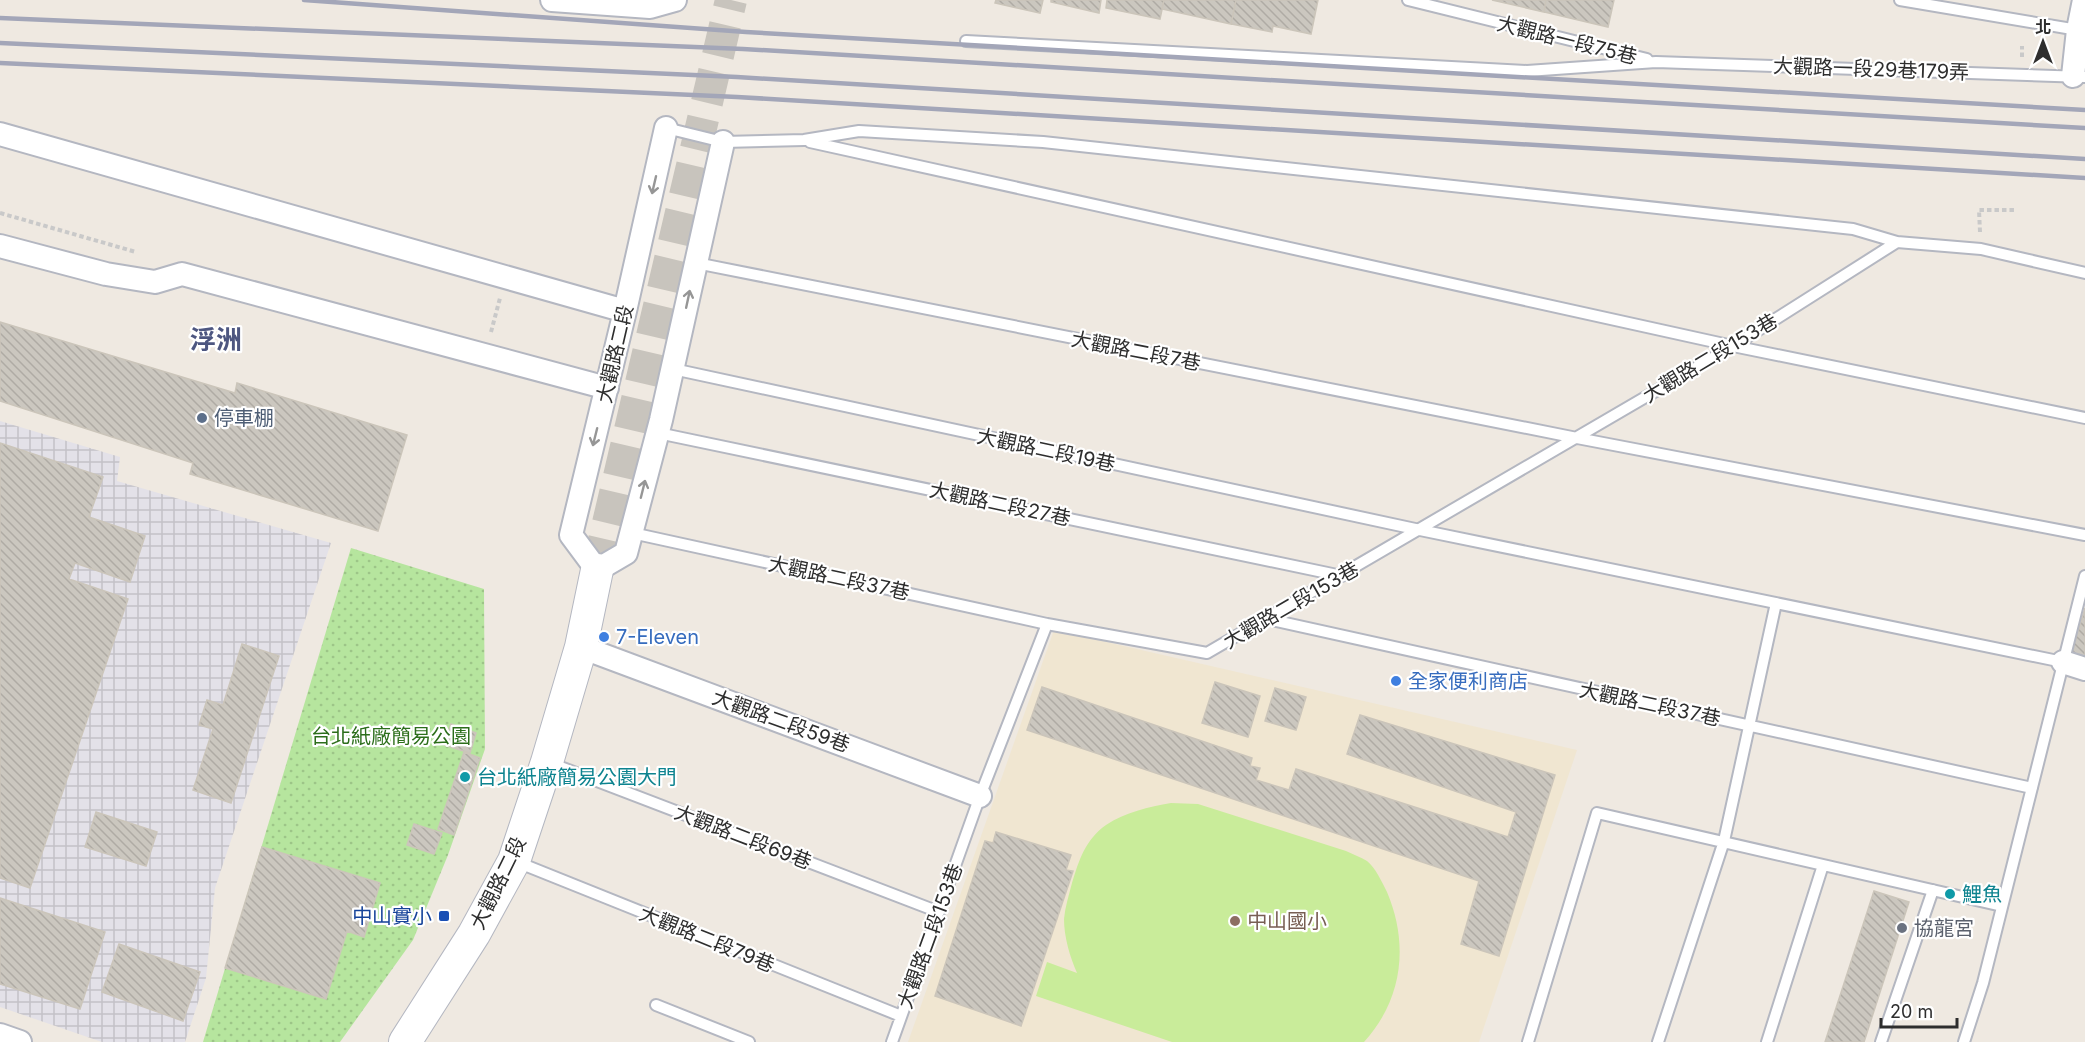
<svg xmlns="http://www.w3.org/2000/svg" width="2085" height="1042" font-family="Inter,'Noto Sans TC',sans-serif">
	<defs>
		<pattern id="industrial-grid" width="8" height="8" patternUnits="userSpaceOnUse" patternTransform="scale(1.5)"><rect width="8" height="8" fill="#e3e1e8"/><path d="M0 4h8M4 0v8" fill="none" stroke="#c3c1c7"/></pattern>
		<pattern id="park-dots" width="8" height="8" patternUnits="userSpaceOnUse" patternTransform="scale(1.5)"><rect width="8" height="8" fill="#b6e59e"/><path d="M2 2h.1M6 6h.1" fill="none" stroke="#9dc588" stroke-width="1.8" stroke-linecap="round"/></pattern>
		<pattern id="building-back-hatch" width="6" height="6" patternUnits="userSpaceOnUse" patternTransform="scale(1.5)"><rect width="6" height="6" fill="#cbc7bf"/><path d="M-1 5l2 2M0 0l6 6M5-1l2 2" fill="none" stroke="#afaba4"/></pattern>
	</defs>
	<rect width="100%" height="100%" fill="#efe9e1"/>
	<path fill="url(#industrial-grid)" d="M 0,421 L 120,457 L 117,481 L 331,543 L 215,888 L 206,978 L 185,1042 L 102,1042 L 0,1007 Z"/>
	<path fill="#f0e6d1" d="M 1054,630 L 1577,750 L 1479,1042 L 908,1042 Z"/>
	<path fill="url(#park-dots)" d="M 351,548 L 484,589 L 485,749 L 448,855 L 413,940 L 340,1042 L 203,1042 Z"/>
	<path fill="#c9ec9a" d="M 1171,803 L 1198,804 L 1346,851 C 1352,854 1361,857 1367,861 C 1375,867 1382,882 1387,892 C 1409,944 1403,999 1364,1042 L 1172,1042 L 1036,996 L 1047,962 L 1077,973 C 1070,957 1064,937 1064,919 C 1065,907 1069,895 1072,883 C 1079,860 1085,840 1106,825 C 1125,812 1149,807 1171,803 Z"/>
	<path fill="url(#building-back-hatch)" stroke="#cbc5ba" stroke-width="1.5" d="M 996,0 L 1043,0 L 1040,13 L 995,3 Z
		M 1051,0 L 1101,0 L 1099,13 L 1051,2 Z
		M 1107,0 L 1164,0 L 1160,19 L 1106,8 Z
		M 1164,0 L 1236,0 L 1231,24 L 1162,9 Z
		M 1236,0 L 1318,0 L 1311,34 L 1273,26 L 1272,32 L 1231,24 Z
		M 1492,0 L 1546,0 L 1544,12 Z
		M 1546,0 L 1614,0 L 1608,27 L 1544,12 Z
		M 0,322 L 235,393 L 237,383 L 407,435 L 378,531 L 190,474 L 193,463 L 0,401 Z
		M 0,443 L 103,477 L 89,517 L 145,536 L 130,582 L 75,563 L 69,579 L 128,599 L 30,888 L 0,878 Z
		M 2085,608 L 2085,659 L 2071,655 Z
		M 242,644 L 279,656 L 231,803 L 193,790 L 213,729 L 199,725 L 207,700 L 223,705 Z
		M 1215,682 L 1260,696 L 1248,737 L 1202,723 Z
		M 1042,687 L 1252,758 L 1250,766 L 1260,768 L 1256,780 L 1289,790 L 1296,769 L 1508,837 L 1516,812 L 1347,754 L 1360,715 L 1555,775 L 1499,956 L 1461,944 L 1479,881 L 1027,730 Z
		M 1275,688 L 1306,697 L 1296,730 L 1265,721 Z
		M 451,724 L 476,733 L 470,753 L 444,745 Z
		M 464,752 L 480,758 L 454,835 L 438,829 Z
		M 96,812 L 157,832 L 146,866 L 85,847 Z
		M 414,824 L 442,833 L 434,854 L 407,845 Z
		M 996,832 L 1071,855 L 1066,870 L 1073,871 L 1021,1026 L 935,996 L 985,841 L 993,843 Z
		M 262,847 L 380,883 L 364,937 L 347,931 L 326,999 L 225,968 Z
		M 1874,891 L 1909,902 L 1864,1042 L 1825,1042 Z
		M 0,898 L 105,932 L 80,1009 L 0,984 Z
		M 119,944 L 200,972 L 183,1021 L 102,992 Z"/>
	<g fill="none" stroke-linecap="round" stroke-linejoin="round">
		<path stroke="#c8c4bd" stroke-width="32" stroke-dasharray="32 16" stroke-linecap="butt" d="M 597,570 L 731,0"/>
		<defs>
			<path id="lane" d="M 1408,0 L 1647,59
				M 1900,0 L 2078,30
				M 966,41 L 1527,71 L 1656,62 L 2085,77
				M 666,128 L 723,142 L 804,140 L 859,131 L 1043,142 L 1853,229 L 1897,242 L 1981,249 L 2085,273
				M 810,142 L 1733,346 L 2085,418
				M 696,263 L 1577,438 L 2085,535
				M 673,369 L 1420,530 L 2063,662
				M 658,433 L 1342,576
				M 632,533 L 1047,624
				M 1267,619 L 2032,788
				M 550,763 L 939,912
				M 517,862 L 901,1016
				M 656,1005 L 749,1042
				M 892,1042 L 980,796 L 1047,624 L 1207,653 L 1733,346 L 1897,242
				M 1528,1042 L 1597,813 L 2002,906
				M 1658,1042 L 1724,841 L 1776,603
				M 1767,1042 L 1823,865
				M 1881,1042 L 1933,890
				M 1964,1042 L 1983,983 L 2085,576"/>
			<path id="street" d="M 552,0 L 650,7 L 675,0
				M 2073,76 L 2078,30 L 2084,0
				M 666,128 L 625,311 L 571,535 L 597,570 L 626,553 L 661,420 L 723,142
				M 0,134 L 625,311
				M 0,246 L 106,274 L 155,282 L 182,274 L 607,388
				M 581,647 L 980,796
				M 2063,662 L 2085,669
				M 0,1035 L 20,1042"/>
			<path id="secondary" d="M 405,1042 L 474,934 L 514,861 L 547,762 L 581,647 L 597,570"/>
		</defs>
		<use href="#lane" stroke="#b4b7c1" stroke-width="14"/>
		<use href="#street" stroke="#b4b7c1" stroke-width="26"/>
		<use href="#secondary" stroke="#b4b7c1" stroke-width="34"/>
		<path stroke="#c9c9c9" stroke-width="4" stroke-dasharray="4.5 3" stroke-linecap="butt" d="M 2022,57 L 2022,46
			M 0,213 L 136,252
			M 1980,232 L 1979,210 L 2014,210
			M 491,332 L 500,298"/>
		<use href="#lane" stroke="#fff" stroke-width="10"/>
		<use href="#street" stroke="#fff" stroke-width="22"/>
		<use href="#secondary" stroke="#fff" stroke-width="32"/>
		<path stroke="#a3a6b8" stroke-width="4.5" d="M 304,0 L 746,32 L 2085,110
			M 0,18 L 743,49 L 2085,128
			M 0,43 L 737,77 L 2085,159
			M 0,63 L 737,97 L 2085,178"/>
	</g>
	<defs><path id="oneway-shaft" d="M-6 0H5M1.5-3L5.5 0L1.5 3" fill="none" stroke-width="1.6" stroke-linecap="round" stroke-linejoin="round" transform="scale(1.5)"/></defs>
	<g stroke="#969696">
		<use href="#oneway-shaft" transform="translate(654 185) rotate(103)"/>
		<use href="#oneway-shaft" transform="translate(688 299) rotate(-78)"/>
		<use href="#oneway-shaft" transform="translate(595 437) rotate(104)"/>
		<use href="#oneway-shaft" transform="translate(643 489) rotate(-76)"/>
	</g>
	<circle fill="#5c6f8a" stroke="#fff" stroke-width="2" cx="202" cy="418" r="6"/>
	<g fill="#3f7fe0" stroke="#fff" stroke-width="2">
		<circle cx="604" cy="637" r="6"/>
		<circle cx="1396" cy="681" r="6"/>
	</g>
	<g fill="#0f9aa8" stroke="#fff" stroke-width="2">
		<circle cx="465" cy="777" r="6"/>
		<circle cx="1950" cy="894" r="6"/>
	</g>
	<rect fill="#1a4fb4" stroke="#fff" stroke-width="2" x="438" y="910" width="12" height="12" rx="3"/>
	<circle fill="#8d6e63" stroke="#fff" stroke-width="2" cx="1235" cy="921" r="6"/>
	<circle fill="#6b7280" stroke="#fff" stroke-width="2" cx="1902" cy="928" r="6"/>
	<g text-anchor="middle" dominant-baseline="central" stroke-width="4.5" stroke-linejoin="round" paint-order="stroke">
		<g font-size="20" fill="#2e2e2e" stroke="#fff">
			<text transform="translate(1567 40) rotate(14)">大觀路一段75巷</text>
			<text transform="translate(1871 69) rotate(2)">大觀路一段29巷179弄</text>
			<text transform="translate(1136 351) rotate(11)">大觀路二段7巷</text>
			<text transform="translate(615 354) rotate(-77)">大觀路二段</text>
			<text transform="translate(1710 358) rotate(-31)">大觀路二段153巷</text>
			<text transform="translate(1046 450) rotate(12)">大觀路二段19巷</text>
			<text transform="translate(1000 504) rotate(12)">大觀路二段27巷</text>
			<text transform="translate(839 578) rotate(12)">大觀路二段37巷</text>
			<text transform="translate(1291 605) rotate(-30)">大觀路二段153巷</text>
			<text transform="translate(1650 704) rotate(12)">大觀路二段37巷</text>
			<text transform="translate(781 721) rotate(20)">大觀路二段59巷</text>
			<text transform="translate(743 837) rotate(21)">大觀路二段69巷</text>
			<text transform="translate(498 883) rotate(-64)">大觀路二段</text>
			<text transform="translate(930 936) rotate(-70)">大觀路二段153巷</text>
			<text transform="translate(707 939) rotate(22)">大觀路二段79巷</text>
		</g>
		<g font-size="20" fill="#4e5e75" stroke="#fff" text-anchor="start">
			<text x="214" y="418">停車棚</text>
		</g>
		<g font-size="20" fill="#366cbe" stroke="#fff" text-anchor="start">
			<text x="616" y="637">7-Eleven</text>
			<text x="1408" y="681">全家便利商店</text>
		</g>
		<g font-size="20" fill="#2c6e1b" stroke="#fff">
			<text x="391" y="736">台北紙廠簡易公園</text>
		</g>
		<g font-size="20" fill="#0d838f" stroke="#fff" text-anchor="start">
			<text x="477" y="777">台北紙廠簡易公園大門</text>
			<text x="1962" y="894">鯉魚</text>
		</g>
		<g font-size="20" fill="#164399" stroke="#fff" text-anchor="end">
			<text x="432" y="916">中山實小</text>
		</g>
		<g font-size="20" fill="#785e54" stroke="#fff" text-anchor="start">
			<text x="1247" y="921">中山國小</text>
		</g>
		<g font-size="20" fill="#5b616d" stroke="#fff" text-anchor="start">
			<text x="1914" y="928">協龍宮</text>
		</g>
		<g font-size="26" font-weight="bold" fill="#4d5680" stroke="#fff">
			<text x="216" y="339">浮洲</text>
		</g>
	</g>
	<g transform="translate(2043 42)" stroke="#ffffff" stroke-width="4.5" paint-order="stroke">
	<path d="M0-4.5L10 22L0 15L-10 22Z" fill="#2e2e2e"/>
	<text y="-9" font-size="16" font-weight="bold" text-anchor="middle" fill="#2e2e2e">北</text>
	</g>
	<path d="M1881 1018v9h76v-9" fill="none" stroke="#2e2e2e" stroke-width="3"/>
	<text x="1890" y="1018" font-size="18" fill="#2e2e2e" stroke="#ffffff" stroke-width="4.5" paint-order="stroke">20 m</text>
</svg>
